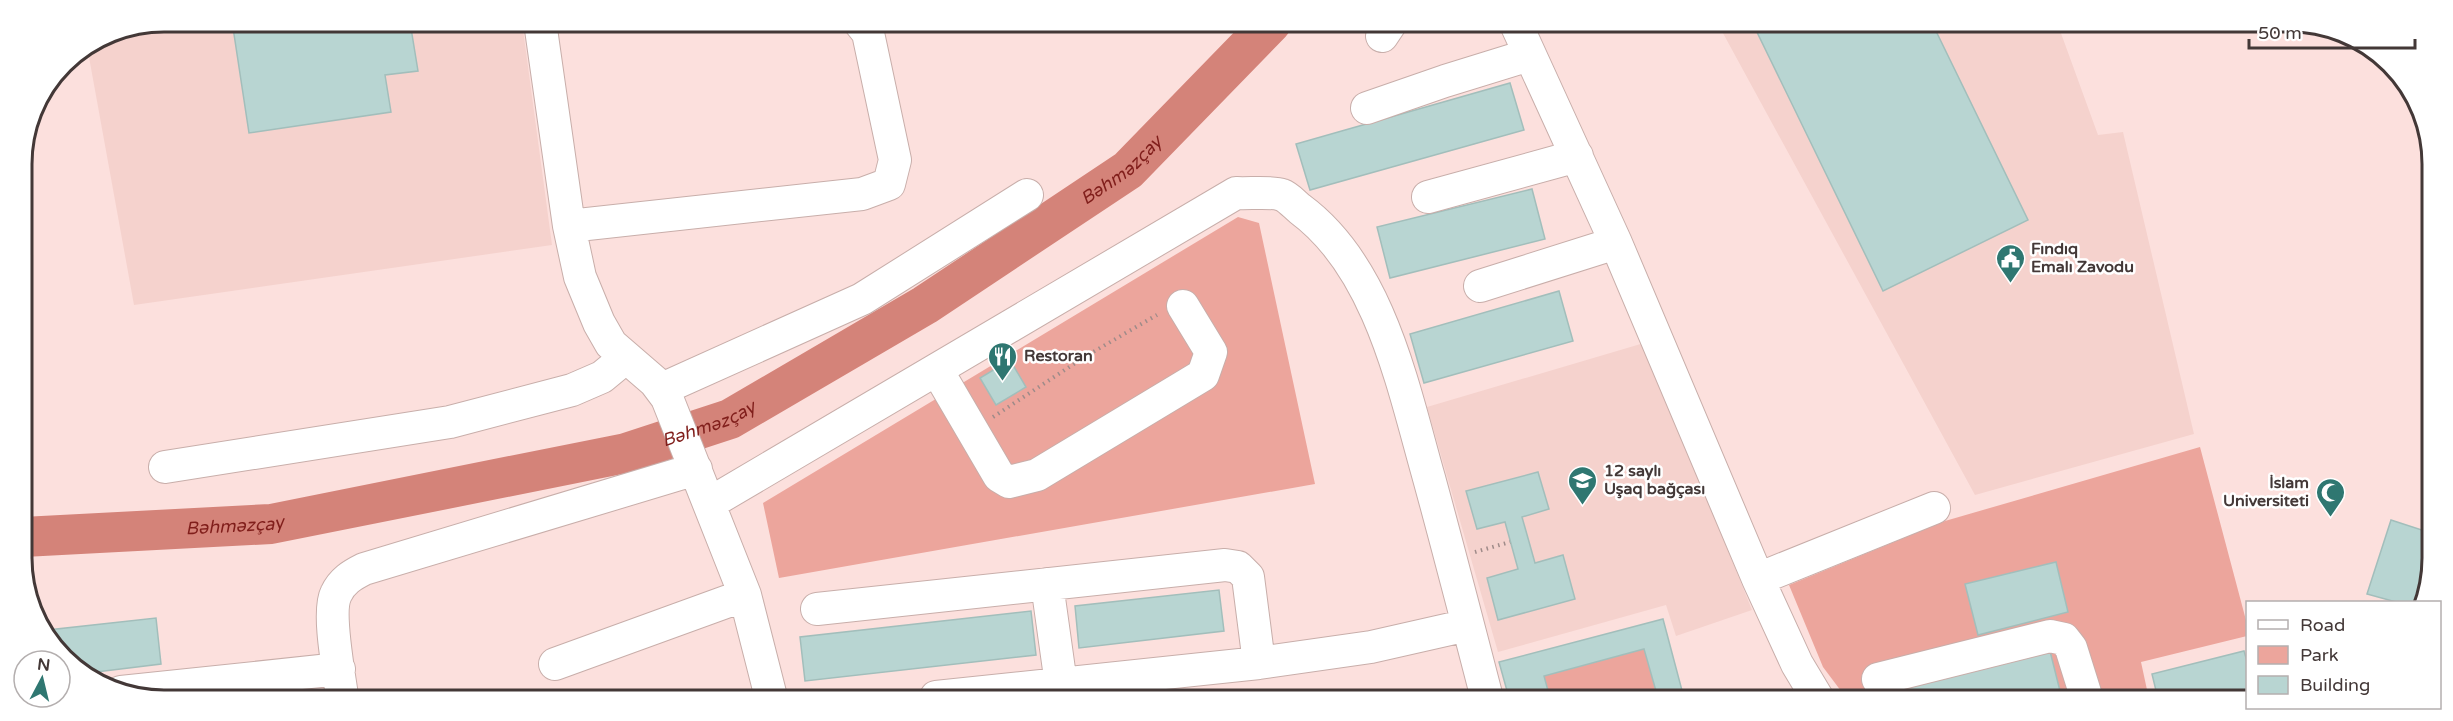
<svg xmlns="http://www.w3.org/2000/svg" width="2453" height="721" font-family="'Varela Round',sans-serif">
	<rect width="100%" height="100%" fill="#fce0dd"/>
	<path fill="#f5d2cd" d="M 163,21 L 522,22 L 552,245 L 134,305 L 87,46 L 109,32 Z
		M 1718,24 L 2058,25 L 2098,135 L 2123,132 L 2194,434 L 1975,495 Z
		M 1644,343 L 1752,610 L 1676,636 L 1666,605 L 1498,652 L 1427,407 Z"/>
	<path fill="#eca59c" d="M 1238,217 L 1259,223 L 1315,484 L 779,578 L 763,503 Z
		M 2200,447 L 2247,624 L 2247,636 L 2141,662 L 2149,699 L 1847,699 L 1823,667 L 1789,585 L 1945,521 Z
		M 1644,649 L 1658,698 L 1550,698 L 1544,676 Z"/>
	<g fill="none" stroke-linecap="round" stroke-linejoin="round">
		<path stroke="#d48379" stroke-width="40" id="s1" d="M 23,537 L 271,524 L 626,453 L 730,419 L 925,305 L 1128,170 L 1271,23"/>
	</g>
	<path fill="#b8d5d2" stroke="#a2bebb" stroke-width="1.5" d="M 232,21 L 410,22 L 418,71 L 385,75 L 391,112 L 249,133 Z
		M 1753,24 L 1933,25 L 2028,220 L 1883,291 Z
		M 1510,83 L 1524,130 L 1310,190 L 1296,144 Z
		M 1532,189 L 1545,239 L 1390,278 L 1377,227 Z
		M 1559,291 L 1573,341 L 1424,383 L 1410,334 Z
		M 1010,360 L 1026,387 L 996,405 L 980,378 Z
		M 1538,472 L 1549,509 L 1522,517 L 1535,563 L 1563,555 L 1575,599 L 1498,620 L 1487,578 L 1518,569 L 1505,522 L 1477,529 L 1466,491 Z
		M 2391,520 L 2428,532 L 2427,594 L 2422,602 L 2396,602 L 2367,594 Z
		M 2056,562 L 2068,612 L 1978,635 L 1965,584 Z
		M 1219,590 L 1224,631 L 1079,648 L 1075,606 Z
		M 1031,611 L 1036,655 L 805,681 L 800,637 Z
		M 156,618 L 161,664 L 88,673 L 62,658 L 48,630 Z
		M 1663,619 L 1684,698 L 1658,698 L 1644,649 L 1544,676 L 1550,698 L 1509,698 L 1499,662 Z
		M 2050,651 L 2060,691 L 2030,699 L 1892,699 L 1890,692 Z
		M 2244,651 L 2248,665 L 2248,698 L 2158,699 L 2152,674 Z"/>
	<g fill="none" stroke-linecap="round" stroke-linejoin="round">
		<defs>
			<path id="minor" d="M 540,22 L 569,226 L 580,277 L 599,323 L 611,344 L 655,382 L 667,398 L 745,595 L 771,697
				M 1516,24 L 1616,243 L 1758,579 L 1797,664 L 1818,699
				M 1382,36 L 1390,24
				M 1367,108 L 1445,81 L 1529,55
				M 1428,197 L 1577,156
				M 569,226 L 862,194 L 889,184 L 895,160 L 868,33 L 860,23
				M 1480,286 L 1616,243
				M 937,370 L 999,476 L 1009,482 L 1037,475 L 1203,375 L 1211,352 L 1183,306
				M 662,389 L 862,299 L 1027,195
				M 165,467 L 450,422 L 572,390 L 602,377 L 625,358
				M 710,503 L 1236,193 C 1248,194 1271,191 1282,195 C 1288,197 1295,205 1300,209 C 1380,268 1403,387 1429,478 C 1449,551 1468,625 1487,698
				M 1758,579 L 1934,508
				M 1047,584 L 1061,684
				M 817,609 L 1225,565 L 1238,567 L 1248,577 L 1259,663
				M 555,664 L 745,595
				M 1878,679 L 2050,636 L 2064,639 L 2071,648 L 2087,699
				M 121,692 L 339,669
				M 342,696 C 339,673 327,612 336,594 C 342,581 352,575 364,569 L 696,469
				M 936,697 L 1259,663 L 1371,647 L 1468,625"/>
		</defs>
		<use href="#minor" stroke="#c8aeaa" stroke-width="34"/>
		<path stroke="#9f8b89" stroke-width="4" stroke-dasharray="1.5 4.5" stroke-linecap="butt" d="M 993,417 L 1086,356 L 1157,315
			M 1475,552 L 1510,542"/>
		<use href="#minor" stroke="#fff" stroke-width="32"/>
	</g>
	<defs>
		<symbol id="civic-pin" viewBox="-11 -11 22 30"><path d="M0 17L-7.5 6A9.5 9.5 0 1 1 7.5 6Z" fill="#2f7771" stroke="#fff"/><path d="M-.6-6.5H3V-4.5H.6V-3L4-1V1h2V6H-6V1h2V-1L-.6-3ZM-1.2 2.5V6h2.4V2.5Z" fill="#fff"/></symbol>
		<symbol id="restaurant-pin" viewBox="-11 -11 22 30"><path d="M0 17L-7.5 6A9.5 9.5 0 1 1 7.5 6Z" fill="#2f7771" stroke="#fff"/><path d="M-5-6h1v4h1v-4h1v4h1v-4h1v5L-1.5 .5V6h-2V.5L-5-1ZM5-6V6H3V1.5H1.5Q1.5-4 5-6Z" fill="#fff"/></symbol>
		<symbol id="school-pin" viewBox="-11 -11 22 30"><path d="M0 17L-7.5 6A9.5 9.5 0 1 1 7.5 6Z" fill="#2f7771" stroke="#fff"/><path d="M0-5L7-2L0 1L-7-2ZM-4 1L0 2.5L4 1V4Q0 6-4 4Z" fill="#fff"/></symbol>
		<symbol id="mosque-pin" viewBox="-11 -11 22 30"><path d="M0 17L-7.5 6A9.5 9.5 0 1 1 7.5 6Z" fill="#2f7771" stroke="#fff"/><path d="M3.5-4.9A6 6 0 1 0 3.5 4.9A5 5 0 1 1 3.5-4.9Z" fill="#fff"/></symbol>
	</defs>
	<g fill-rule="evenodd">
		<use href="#civic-pin" x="1994" y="242" width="33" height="45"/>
		<use href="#restaurant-pin" x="986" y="340" width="33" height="45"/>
		<use href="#school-pin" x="1566" y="464" width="33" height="45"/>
		<use href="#mosque-pin" x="2314" y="476" width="33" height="45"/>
	</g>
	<g text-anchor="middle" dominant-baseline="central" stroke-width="5" stroke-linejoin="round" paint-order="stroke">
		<g font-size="16" font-weight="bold" fill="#433837" stroke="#fff" text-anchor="start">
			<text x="2031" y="249">Fındıq<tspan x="2031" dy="18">Emalı Zavodu</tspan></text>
			<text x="1024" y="356">Restoran</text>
			<text x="1604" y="471">12 saylı<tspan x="1604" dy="18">Uşaq bağçası</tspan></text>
			<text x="2309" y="483" text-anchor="end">İslam<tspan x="2309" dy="18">Universiteti</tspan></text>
		</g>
		<g font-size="18" font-style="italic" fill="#801e1b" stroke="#fff">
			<text stroke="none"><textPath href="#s1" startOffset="1184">Bəhməzçay</textPath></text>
			<text stroke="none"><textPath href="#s1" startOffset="698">Bəhməzçay</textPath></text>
			<text stroke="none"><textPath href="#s1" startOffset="212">Bəhməzçay</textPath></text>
		</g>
	</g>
	<path d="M0 0H2453V721H0ZM164 32H2290A132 132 0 0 1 2422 164V558A132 132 0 0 1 2290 690H164A132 132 0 0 1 32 558V164A132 132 0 0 1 164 32Z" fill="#fff" fill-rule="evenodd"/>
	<path fill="none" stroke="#433837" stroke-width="3" d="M164 32H2290A132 132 0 0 1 2422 164V558A132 132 0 0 1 2290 690H164A132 132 0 0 1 32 558V164A132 132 0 0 1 164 32Z"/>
	<rect x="2246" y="601" width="195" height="108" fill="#ffffff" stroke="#b4afaf" stroke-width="1.5"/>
	<rect x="2258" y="620" width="30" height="9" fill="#ffffff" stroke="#b4afaf" stroke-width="1.5"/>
	<text x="2300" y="631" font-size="18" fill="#433837">Road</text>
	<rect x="2258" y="646" width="30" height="18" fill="#eca59c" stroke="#b4afaf" stroke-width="1.5"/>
	<text x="2300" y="661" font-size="18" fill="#433837">Park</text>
	<rect x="2258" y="676" width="30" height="18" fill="#b8d5d2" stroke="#b4afaf" stroke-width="1.5"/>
	<text x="2300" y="691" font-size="18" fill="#433837">Building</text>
	<g transform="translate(42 679) rotate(7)"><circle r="28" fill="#ffffff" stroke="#b4afaf" stroke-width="1.5"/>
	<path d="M0-4.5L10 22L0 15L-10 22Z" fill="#2f7771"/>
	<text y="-9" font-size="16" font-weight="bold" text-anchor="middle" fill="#433837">N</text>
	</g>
	<path d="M2249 39v9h166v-9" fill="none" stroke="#433837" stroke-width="3"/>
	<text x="2258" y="39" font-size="18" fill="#433837" stroke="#ffffff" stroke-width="4.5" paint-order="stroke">50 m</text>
</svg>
